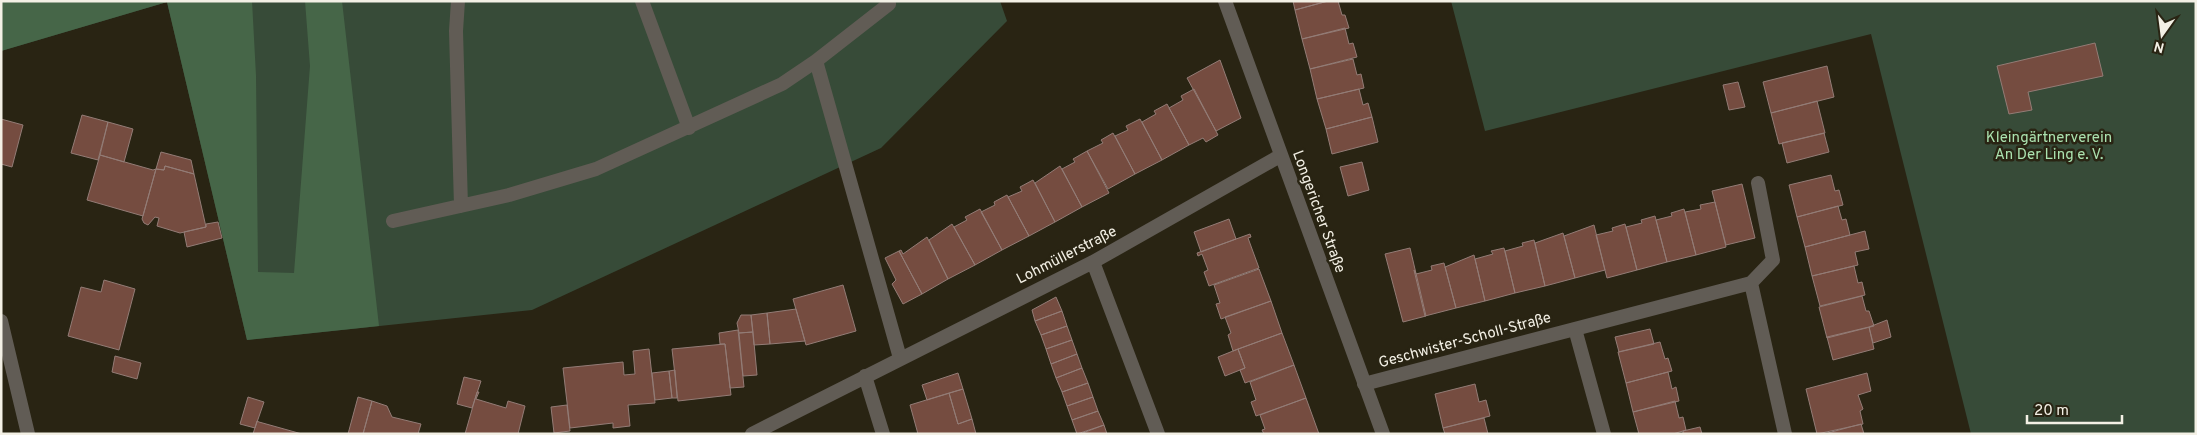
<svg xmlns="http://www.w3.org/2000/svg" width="2197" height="435" font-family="Overpass,sans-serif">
	<rect width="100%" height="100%" fill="#292413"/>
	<path fill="#374b38" d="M 1,1 L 1000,1 L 1007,21 L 881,148 L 532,310 L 247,340 L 167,2 L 1,51 Z
		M 1451,1 L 2196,1 L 2196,434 L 1971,434 L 1871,34 L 1485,131 Z"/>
	<path fill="#466648" d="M 1,1 L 252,1 L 256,76 L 258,272 L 294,273 L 310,66 L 305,1 L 342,1 L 379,326 L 247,340 L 167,2 L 1,51 Z"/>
	<path fill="#754c40" stroke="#937c76" d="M 1293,1 L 1328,1 L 1295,10 Z
		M 1328,1 L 1338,1 L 1342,15 L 1345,15 L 1349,28 L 1302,39 L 1295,10 Z
		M 1345,28 L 1349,44 L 1353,43 L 1357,57 L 1310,69 L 1302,39 Z
		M 2095,43 L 2103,76 L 2028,92 L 2032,110 L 2009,114 L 1997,66 Z
		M 1353,59 L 1357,75 L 1361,74 L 1364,88 L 1317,99 L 1310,69 Z
		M 1220,60 L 1241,118 L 1216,131 L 1187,78 Z
		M 1827,66 L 1834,97 L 1771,113 L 1763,82 Z
		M 1738,82 L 1745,107 L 1729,110 L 1723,85 Z
		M 1194,89 L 1218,135 L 1206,142 L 1203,138 L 1189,145 L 1169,108 L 1183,100 L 1181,96 Z
		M 1359,89 L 1363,105 L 1368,103 L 1372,117 L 1326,129 L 1317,99 Z
		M 1817,101 L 1825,133 L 1779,144 L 1771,113 Z
		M 1167,104 L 1189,145 L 1162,160 L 1142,122 L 1156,114 L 1154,111 Z
		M 82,115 L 108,122 L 98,160 L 71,153 Z
		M 1372,117 L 1378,142 L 1332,154 L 1326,129 Z
		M 1,119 L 23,125 L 12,167 L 1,164 Z
		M 1140,119 L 1162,160 L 1135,174 L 1115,136 L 1128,130 L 1126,126 Z
		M 108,122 L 133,129 L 124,162 L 100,155 Z
		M 1113,133 L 1135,174 L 1108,189 L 1087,151 L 1103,143 L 1101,140 Z
		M 1824,133 L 1829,152 L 1787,163 L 1782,143 Z
		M 1087,151 L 1109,193 L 1082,207 L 1062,169 L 1075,162 L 1073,159 Z
		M 161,152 L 191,160 L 194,174 L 165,166 L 164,170 L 156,169 Z
		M 100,155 L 153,170 L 156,169 L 143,216 L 87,200 Z
		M 1362,162 L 1369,190 L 1348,196 L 1340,167 Z
		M 165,166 L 194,174 L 206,227 L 180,233 L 157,226 L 159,218 L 155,217 L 148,225 L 144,223 L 142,219 L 156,169 L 164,170 Z
		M 1060,166 L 1082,207 L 1055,222 L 1035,183 Z
		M 1831,175 L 1835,191 L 1839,190 L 1843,205 L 1797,217 L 1789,185 Z
		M 1033,180 L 1055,222 L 1029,236 L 1008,197 L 1022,191 L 1020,187 Z
		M 1742,184 L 1755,238 L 1726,245 L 1712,191 Z
		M 1007,195 L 1029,236 L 1002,250 L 981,212 L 995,205 L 994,202 Z
		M 1715,202 L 1726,247 L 1696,255 L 1685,212 L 1701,209 L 1700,205 Z
		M 1838,206 L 1842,220 L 1846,219 L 1850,235 L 1805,247 L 1797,217 Z
		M 980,209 L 1002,250 L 975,265 L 954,227 L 967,220 L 965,217 Z
		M 1684,209 L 1696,255 L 1667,262 L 1656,220 L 1672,216 L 1671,213 Z
		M 1655,216 L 1667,262 L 1637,270 L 1626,227 L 1642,223 L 1641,220 Z
		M 1229,219 L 1236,239 L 1201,252 L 1194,232 Z
		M 218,222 L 222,238 L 187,247 L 184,232 L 206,227 L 206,224 Z
		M 952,224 L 975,265 L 948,279 L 929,240 Z
		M 1625,224 L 1637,270 L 1607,278 L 1596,235 L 1613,231 L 1612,228 Z
		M 1594,225 L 1605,270 L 1575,278 L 1564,236 Z
		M 1865,231 L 1869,249 L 1855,252 L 1858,265 L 1812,276 L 1805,247 Z
		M 1563,233 L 1575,278 L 1545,286 L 1535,243 Z
		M 1250,234 L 1251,237 L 1248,238 L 1259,268 L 1209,286 L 1204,272 L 1208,270 L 1202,254 L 1198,256 L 1197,253 Z
		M 927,237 L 948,279 L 922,294 L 899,251 L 901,250 L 903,254 Z
		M 1534,240 L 1545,286 L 1515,293 L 1505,251 L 1523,246 L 1522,243 Z
		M 1410,248 L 1426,316 L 1403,322 L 1385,254 Z
		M 1504,248 L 1515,293 L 1485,301 L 1475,259 L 1493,254 L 1491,251 Z
		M 899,251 L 922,294 L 903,304 L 892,284 L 896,280 L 885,258 Z
		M 1474,255 L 1485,301 L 1456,308 L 1445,267 Z
		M 1444,263 L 1456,308 L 1425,316 L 1414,270 L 1416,274 L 1432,270 L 1431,266 Z
		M 1854,266 L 1858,283 L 1862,282 L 1865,295 L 1820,306 L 1812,276 Z
		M 1259,269 L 1271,301 L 1221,319 L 1216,304 L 1220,303 L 1214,285 Z
		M 104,280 L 135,289 L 119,350 L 68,336 L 81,287 L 101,292 Z
		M 843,285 L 856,331 L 806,345 L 793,299 Z
		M 1862,296 L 1866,311 L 1869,311 L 1874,326 L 1827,338 L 1819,307 Z
		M 1056,297 L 1062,311 L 1035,321 L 1032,310 Z
		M 1271,301 L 1282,333 L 1233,351 L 1228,335 L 1231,333 L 1225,317 Z
		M 796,309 L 805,341 L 770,344 L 767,313 Z
		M 1062,311 L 1067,326 L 1041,335 L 1035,321 Z
		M 767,313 L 770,344 L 754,345 L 751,315 Z
		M 741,315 L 751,315 L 753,332 L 739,333 L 737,323 Z
		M 1887,320 L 1891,337 L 1873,343 L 1869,327 Z
		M 1067,326 L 1072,340 L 1046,349 L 1041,335 Z
		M 1869,327 L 1874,349 L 1833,360 L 1827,337 Z
		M 1650,329 L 1654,344 L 1619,352 L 1615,337 Z
		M 738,330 L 744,387 L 730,388 L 725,344 L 720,344 L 719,333 Z
		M 753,332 L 757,375 L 743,376 L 739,333 Z
		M 1282,333 L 1294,365 L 1245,383 L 1240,370 L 1245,368 L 1238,349 Z
		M 1072,340 L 1077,354 L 1051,364 L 1046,349 Z
		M 1660,342 L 1665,359 L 1668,358 L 1672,371 L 1626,383 L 1618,352 Z
		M 725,344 L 731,395 L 678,401 L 672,349 Z
		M 649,349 L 655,403 L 628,405 L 630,426 L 613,428 L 613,423 L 570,428 L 563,368 L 623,362 L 624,375 L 635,374 L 633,351 Z
		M 1238,349 L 1245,368 L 1225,376 L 1218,357 Z
		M 1077,354 L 1082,368 L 1056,378 L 1051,364 Z
		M 115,356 L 141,363 L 137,379 L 112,372 Z
		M 1294,365 L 1306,398 L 1256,416 L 1251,402 L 1256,400 L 1250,382 Z
		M 1082,368 L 1088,383 L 1062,392 L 1056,378 Z
		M 675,370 L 677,398 L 672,398 L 669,371 Z
		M 669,371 L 672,398 L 655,400 L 652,373 Z
		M 1668,372 L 1672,389 L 1676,387 L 1679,401 L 1633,412 L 1626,383 Z
		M 958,373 L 963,389 L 927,400 L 922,385 Z
		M 1867,373 L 1871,391 L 1858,395 L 1863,409 L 1860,411 L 1863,424 L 1817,434 L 1806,389 Z
		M 464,377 L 481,381 L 472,408 L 457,404 Z
		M 1088,383 L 1093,397 L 1067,406 L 1062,392 Z
		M 1475,384 L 1479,402 L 1486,400 L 1490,416 L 1443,428 L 1435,394 Z
		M 963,389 L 972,419 L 958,424 L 949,393 Z
		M 477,392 L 479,392 L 476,399 L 506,408 L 508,401 L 525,406 L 518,434 L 465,434 Z
		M 949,393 L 958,424 L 972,419 L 976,434 L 918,434 L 910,405 Z
		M 248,397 L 264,402 L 255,428 L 240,424 Z
		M 358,397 L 372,401 L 363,434 L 348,434 Z
		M 1093,397 L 1098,411 L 1072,420 L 1067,406 Z
		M 1306,398 L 1319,434 L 1264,434 L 1262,430 L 1265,429 L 1260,415 Z
		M 372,401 L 387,406 L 392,417 L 421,424 L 418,434 L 363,434 Z
		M 1675,401 L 1679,418 L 1683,417 L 1686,430 L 1673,434 L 1639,434 L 1633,412 Z
		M 567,405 L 570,431 L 554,433 L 551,407 Z
		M 1098,411 L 1104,425 L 1077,434 L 1072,420 Z
		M 1484,418 L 1488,434 L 1445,434 L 1443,428 Z
		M 257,421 L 259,422 L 302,434 L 253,434 Z
		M 1861,424 L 1864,434 L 1824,434 Z
		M 1104,425 L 1107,434 L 1080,434 Z
		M 1700,427 L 1702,434 L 1683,434 L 1683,431 Z"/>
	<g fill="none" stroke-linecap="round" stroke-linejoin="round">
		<path stroke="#615c55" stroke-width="14" d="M 458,1 L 456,31 L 461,206
			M 642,1 L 689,128
			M 816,61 L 900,358
			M 393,221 L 509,195 L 596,169 L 782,84 L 816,61 L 889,4 L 888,1"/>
		<path stroke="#615c55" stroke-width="14" d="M 1225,1 L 1383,434
			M 1093,262 L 1158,434
			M 1751,283 L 1773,260 L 1758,183
			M 1,321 L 28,434
			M 1575,329 L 1604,434
			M 865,376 L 883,434
			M 1364,384 L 1751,283 L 1785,434
			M 752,434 L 1093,262 L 1280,156"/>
	</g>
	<g text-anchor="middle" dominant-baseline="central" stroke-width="5" stroke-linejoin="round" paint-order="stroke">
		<g font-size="15" fill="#abe2af" stroke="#292413">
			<text x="2049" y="138">Kleingärtnerverein<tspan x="2049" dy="17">An Der Ling e. V.</tspan></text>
		</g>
		<g font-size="15" fill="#f3f0e5" stroke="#292413">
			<text transform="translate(1318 212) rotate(70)">Longericher Straße</text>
			<text transform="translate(1067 256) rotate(-27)">Lohmüllerstraße</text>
			<text transform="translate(1465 341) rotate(-15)">Geschwister-Scholl-Straße</text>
		</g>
	</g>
	<rect width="2197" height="435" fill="none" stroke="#f3f0e5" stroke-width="5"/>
	<g transform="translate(2162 35) rotate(194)" stroke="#292413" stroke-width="4" paint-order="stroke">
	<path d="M0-4L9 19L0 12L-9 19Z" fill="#f3f0e5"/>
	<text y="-8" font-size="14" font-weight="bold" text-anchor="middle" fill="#f3f0e5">N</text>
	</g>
	<path d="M2027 415v8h95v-8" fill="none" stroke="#f3f0e5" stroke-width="2.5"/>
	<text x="2034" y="415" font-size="15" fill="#f3f0e5" stroke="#292413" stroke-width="4" paint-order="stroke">20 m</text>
</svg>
